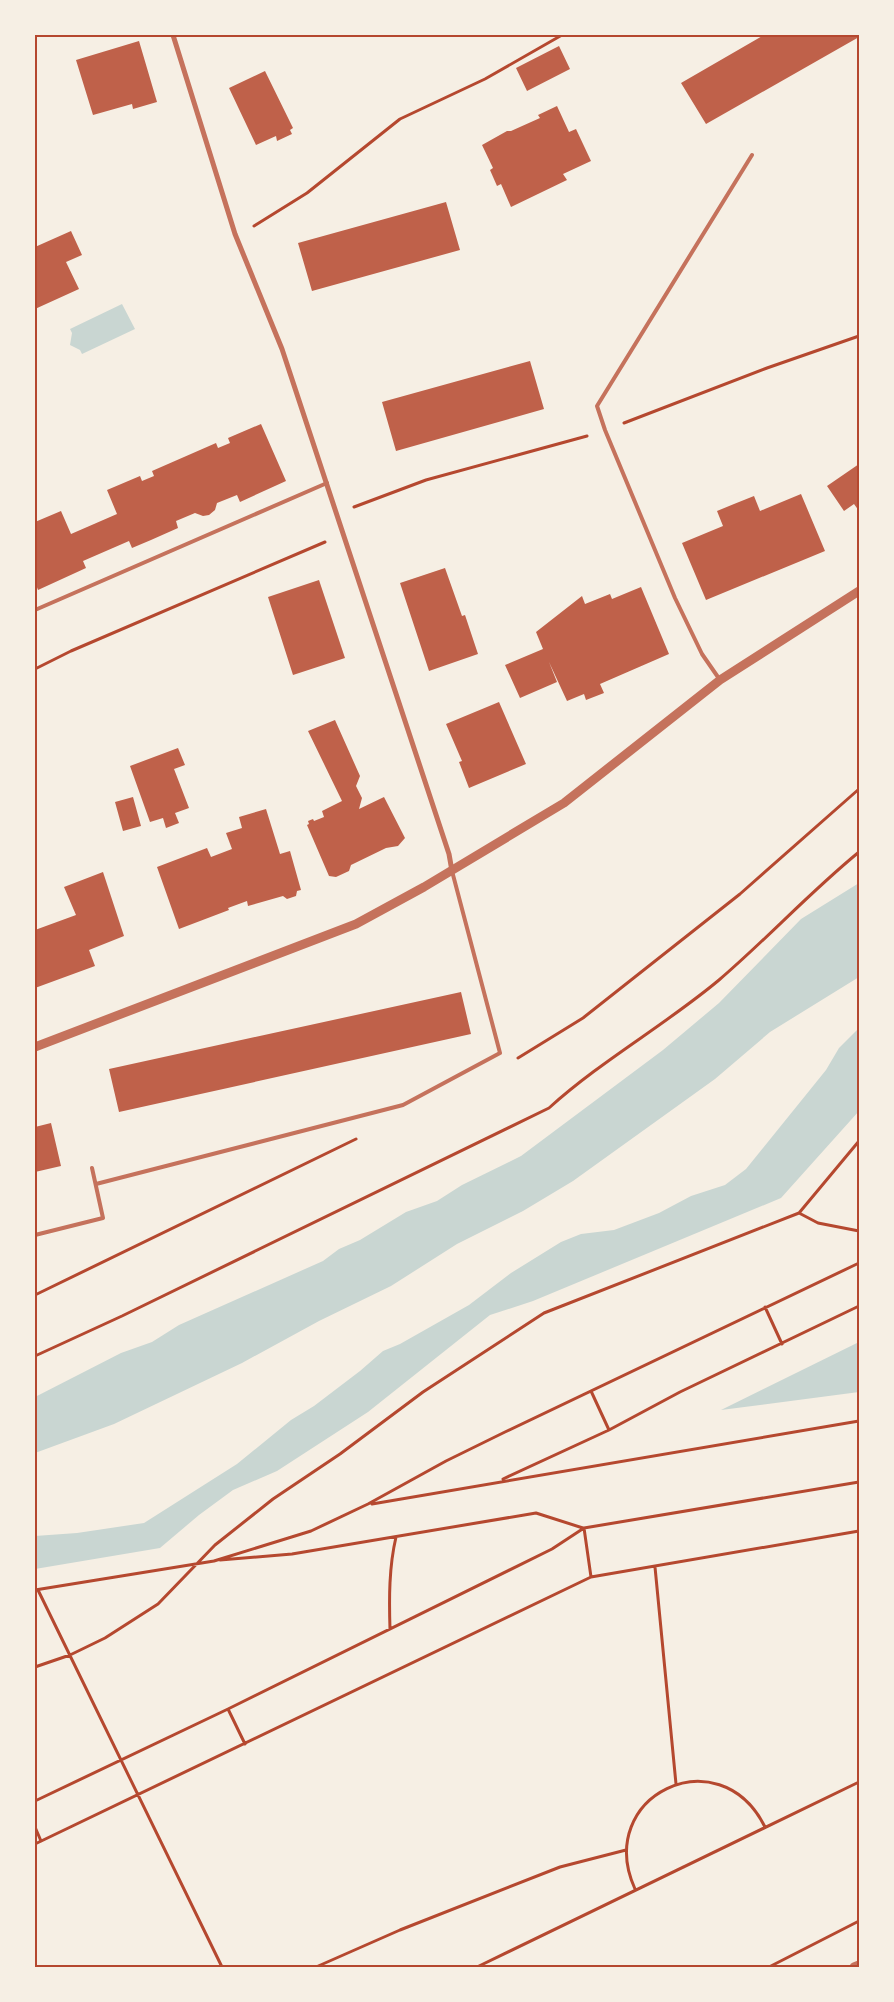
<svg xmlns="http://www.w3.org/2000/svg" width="894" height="2002" font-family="Rubik,sans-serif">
	<rect width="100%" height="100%" fill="#f6efe4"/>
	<path fill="#c9d6d2" d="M 122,304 L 135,329 L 82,354 L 80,350 L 70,345 L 72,333 L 70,329 Z
		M 859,883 L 859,977 L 770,1032 L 715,1079 L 573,1181 L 523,1211 L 457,1244 L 391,1286 L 319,1321 L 242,1363 L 114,1424 L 35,1453 L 35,1397 L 121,1353 L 152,1342 L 179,1325 L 323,1261 L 339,1249 L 360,1240 L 406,1212 L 437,1201 L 462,1185 L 521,1156 L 663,1050 L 719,1003 L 801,919 Z
		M 859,1028 L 859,1111 L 781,1198 L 533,1301 L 490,1315 L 368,1412 L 277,1471 L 233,1490 L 199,1515 L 160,1548 L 35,1569 L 35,1536 L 77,1533 L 144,1523 L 237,1464 L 291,1420 L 314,1406 L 360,1371 L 383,1351 L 400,1344 L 469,1305 L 511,1273 L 561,1242 L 581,1234 L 614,1230 L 659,1213 L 691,1196 L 725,1185 L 746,1169 L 826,1070 L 839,1048 Z
		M 859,1342 L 859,1392 L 721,1410 Z"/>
	<path fill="#bf614a" d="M 764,35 L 859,35 L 859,37 L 706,124 L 681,83 Z
		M 139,41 L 157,102 L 133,109 L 132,104 L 93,115 L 76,60 Z
		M 559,46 L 570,69 L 527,91 L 516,68 Z
		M 265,71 L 293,128 L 290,130 L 292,134 L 277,141 L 276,136 L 256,145 L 229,88 Z
		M 557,106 L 569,132 L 576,129 L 591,161 L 563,174 L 567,180 L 511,207 L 501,184 L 497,186 L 490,170 L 493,168 L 482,145 L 507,131 L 511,131 L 540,118 L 538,115 Z
		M 446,202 L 460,250 L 312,291 L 298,243 Z
		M 71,231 L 82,255 L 66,262 L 79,289 L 35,309 L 35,247 Z
		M 530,361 L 544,409 L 396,451 L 382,402 Z
		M 261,424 L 286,481 L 240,502 L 237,495 L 217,503 L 215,510 L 209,515 L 203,516 L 195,513 L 176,521 L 178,528 L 151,540 L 132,548 L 129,541 L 83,561 L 86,568 L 38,590 L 35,582 L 35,522 L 61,511 L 71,534 L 117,514 L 107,490 L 140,476 L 142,481 L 154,476 L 152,471 L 216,443 L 218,448 L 230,443 L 228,438 Z
		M 859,464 L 859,511 L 854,504 L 844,511 L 827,486 Z
		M 801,494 L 825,551 L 706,600 L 682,543 L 723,526 L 717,511 L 734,504 L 754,496 L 760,511 Z
		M 445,568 L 462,616 L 465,615 L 478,654 L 429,671 L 400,583 Z
		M 319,580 L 345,658 L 293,675 L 268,597 Z
		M 641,587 L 669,654 L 600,684 L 604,693 L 586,700 L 584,694 L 567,701 L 549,662 L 557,682 L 520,698 L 505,665 L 543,649 L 536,632 L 582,596 L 585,604 L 610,594 L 612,599 Z
		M 499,702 L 526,764 L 469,788 L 459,762 L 462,761 L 446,724 Z
		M 335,720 L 360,776 L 356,786 L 362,798 L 359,809 L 384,797 L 405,838 L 398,846 L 386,848 L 351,865 L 349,871 L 336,877 L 329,876 L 307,825 L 309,824 L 308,821 L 313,819 L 314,821 L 324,817 L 322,811 L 342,801 L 308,731 Z
		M 178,748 L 185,765 L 174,769 L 189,808 L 175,813 L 179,823 L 166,828 L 163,818 L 150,822 L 130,766 Z
		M 133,797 L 141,826 L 123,831 L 115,802 Z
		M 266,809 L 280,854 L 290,851 L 301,890 L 297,891 L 296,896 L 287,899 L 283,896 L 248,906 L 247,901 L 228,908 L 229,910 L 179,929 L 157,867 L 207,848 L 211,857 L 232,849 L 226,833 L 242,828 L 239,817 Z
		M 103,872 L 124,936 L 89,950 L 95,966 L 35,988 L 35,930 L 76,915 L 64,887 Z
		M 461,992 L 471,1034 L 119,1112 L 109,1069 Z
		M 51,1123 L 61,1166 L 35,1172 L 35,1127 Z"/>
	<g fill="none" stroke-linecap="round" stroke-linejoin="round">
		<path stroke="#b5482f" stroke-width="3" d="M 254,226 L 307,193 L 400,119 L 485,79 L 562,35
			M 624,423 L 767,368 L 859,336
			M 354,507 L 426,480 L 587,436
			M 35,669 L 71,651 L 325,542
			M 518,1058 L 583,1018 L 740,894 L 859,789
			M 799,1213 L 818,1223 L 859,1231
			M 35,1295 L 356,1139
			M 765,1307 L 782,1344
			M 35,1356 L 122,1316 L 549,1108 C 602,1060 664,1026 719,980 C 767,939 810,892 859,852
			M 591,1391 L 609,1430
			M 503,1479 L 609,1430 L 680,1392 L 859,1306
			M 372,1504 L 859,1421
			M 584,1528 L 591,1577
			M 220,1560 L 292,1554 L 536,1513 L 583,1528
			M 214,1561 L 311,1531 L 368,1504 L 446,1461 L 505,1432 L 859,1263
			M 655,1567 L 676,1784
			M 35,1590 L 214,1561
			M 38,1590 L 222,1967
			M 390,1629 C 389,1598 389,1567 396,1537
			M 35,1667 L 70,1655 L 105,1638 L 158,1604 L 215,1545 L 273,1499 L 340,1454 L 423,1392 L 544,1313 L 799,1213 L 859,1141
			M 228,1709 L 245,1744
			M 35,1801 L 228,1709 L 552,1549 L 584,1528 L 859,1482
			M 35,1827 L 41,1841
			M 35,1844 L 591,1577 L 859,1531
			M 635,1889 C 593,1796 719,1735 765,1827
			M 35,1967 L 37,1967
			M 316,1967 L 400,1930 L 560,1867 L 626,1850
			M 477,1967 L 859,1782
			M 769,1967 L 859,1921"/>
		<path stroke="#c5725c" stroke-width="4" d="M 35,610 L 327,483
			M 720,680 L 702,654 L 675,598 L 605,430 L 597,406 L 752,155
			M 96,1184 L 403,1105 L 500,1053 L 452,871
			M 35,1235 L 103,1218 L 92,1168"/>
		<path stroke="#c5725c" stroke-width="5" d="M 173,35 L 235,234 L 282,349 L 449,854 L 452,871"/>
		<path stroke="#c5725c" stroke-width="9" d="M 35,1047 L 356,924 L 424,887 L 564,803 L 720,680 L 859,591
			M 854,1967 L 859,1965"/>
	</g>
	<rect width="894" height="2002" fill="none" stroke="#f6efe4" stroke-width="72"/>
	<rect x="36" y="36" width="822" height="1930" fill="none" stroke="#b5482f" stroke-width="2"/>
</svg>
